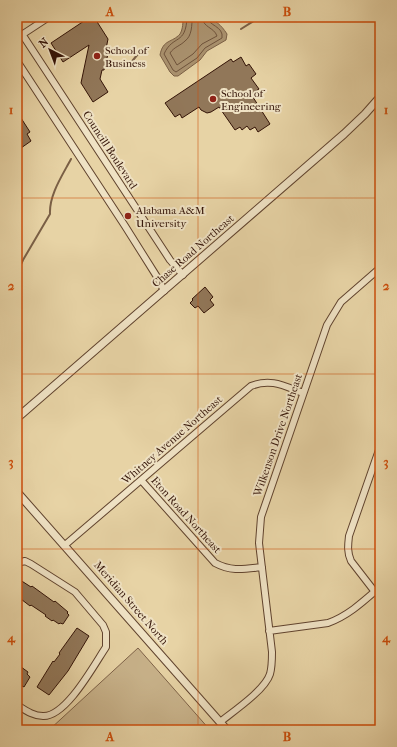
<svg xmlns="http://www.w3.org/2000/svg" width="397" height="747" font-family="'IM FELL French Canon',serif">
	<rect width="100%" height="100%" fill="#e7d3a5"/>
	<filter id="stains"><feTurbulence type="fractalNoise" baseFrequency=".005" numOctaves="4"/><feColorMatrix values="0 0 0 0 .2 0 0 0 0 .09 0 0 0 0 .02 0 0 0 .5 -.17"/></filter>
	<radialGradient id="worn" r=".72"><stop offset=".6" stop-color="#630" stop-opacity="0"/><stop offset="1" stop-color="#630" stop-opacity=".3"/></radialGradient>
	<path fill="#c8b28a" stroke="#7e6248" d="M 138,648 L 210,730 L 49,730 Z"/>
	<path fill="#aa926f" stroke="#7a5f45" d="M 183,17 C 203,17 215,15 227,34 L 226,40 L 207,51 L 200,60 L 178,76 L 174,76 L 170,72 L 160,55 C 163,39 172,43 180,34 C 183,29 183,22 183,17 Z"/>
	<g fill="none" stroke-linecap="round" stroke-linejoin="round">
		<path stroke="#6e523b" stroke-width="1" d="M 187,17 C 186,46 173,34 164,54 L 173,70 L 176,72 L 197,58 L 205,48 L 222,38 C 224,26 208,26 207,17
			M 192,17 C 192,25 192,36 185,41 C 180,46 174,47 170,53 L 177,65 L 193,54 L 202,44 L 217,36 C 214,27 203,28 202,17"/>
		<path stroke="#7a5f45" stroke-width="2" d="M 241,29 L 260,17
			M 129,65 L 138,54
			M 17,273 L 23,260 L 50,214 C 49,195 62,176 71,159"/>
	</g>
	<path fill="#917759" stroke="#331307" d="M 90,17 L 94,17 L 108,39 L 106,49 L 109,50 L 104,70 L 102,70 L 100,79 L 108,92 L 93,102 L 81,83 L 89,45 L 63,62 L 51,43 Z
		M 241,57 L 246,66 L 249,64 L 256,74 L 251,78 L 259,89 L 251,94 L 270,124 L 258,132 L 255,127 L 250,130 L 247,126 L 242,130 L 240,127 L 235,130 L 219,107 L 211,112 L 207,113 L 201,110 L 199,107 L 182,118 L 180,114 L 175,117 L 165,103 L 231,59 L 233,62 Z
		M 21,118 L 30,132 L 27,134 L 31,141 L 21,148 L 17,142 L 17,121 Z
		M 205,287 L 213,297 L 210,300 L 214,305 L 204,313 L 198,306 L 195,308 L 190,303 L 193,300 L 192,299 Z
		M 17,578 L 31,587 L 32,586 L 54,602 L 55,601 L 68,612 L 67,613 L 69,615 L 63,624 L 60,623 L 59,624 L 53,620 L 52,621 L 45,616 L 46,615 L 31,605 L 30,606 L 17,596 Z
		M 77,628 L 89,636 L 68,671 L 49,695 L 37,687 L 53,661 L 54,662 L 60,654 L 59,653 Z
		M 17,664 L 28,672 L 27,674 L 30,677 L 24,687 L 17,683 Z"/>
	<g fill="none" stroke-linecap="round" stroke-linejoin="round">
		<defs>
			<path id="minor" d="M 22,34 L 170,260 L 183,275
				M 17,38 L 49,17
				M 17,61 L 125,226 L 159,280 L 164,291
				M 141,480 L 215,563 C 232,572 244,569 262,567
				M 65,545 L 251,386 C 271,378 284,386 303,393
				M 17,563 L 25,561 L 31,564 L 75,592 L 103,625 L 106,632 L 106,647 C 94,665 66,717 43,716 C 33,716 25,710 17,705
				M 375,592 L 351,561 C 347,552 348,545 349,536 L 380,447
				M 269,631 L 328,623 C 348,616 364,601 380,587
				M 220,722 C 234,711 265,690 270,674 C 272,667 272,660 272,652 L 259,543 L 261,517 L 327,325 L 341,302 L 380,268"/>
			<path id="tertiary" d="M 17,418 L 344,134 L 365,114 L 380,97
				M 17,492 L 227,730"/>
		</defs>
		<use href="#minor" stroke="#60432e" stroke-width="8"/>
		<use href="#tertiary" stroke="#60432e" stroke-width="9"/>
		<use href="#minor" stroke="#efe2c4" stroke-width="6"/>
		<use href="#tertiary" stroke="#efe2c4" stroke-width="7"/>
	</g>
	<path fill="none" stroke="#cd4e0b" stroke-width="1" stroke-opacity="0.55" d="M 198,17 L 198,730M 17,198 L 380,198M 17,374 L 380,374M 17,549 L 380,549"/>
	<g fill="#8f2418" stroke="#efe2c4" stroke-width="1.5">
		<circle cx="97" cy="56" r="4"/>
		<circle cx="213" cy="99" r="4"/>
		<circle cx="128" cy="216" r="4"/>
	</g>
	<g text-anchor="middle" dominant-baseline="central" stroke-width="4" stroke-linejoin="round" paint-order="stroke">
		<g font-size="11" fill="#331307" stroke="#efe2c4" text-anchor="start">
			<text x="105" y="50">School of<tspan x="105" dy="13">Business</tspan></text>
			<text x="221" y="93">School of<tspan x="221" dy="13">Engineering</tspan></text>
			<text x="136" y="210">Alabama A&amp;M<tspan x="136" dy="13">University</tspan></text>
		</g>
		<g font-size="11" fill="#331307" stroke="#efe2c4">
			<text transform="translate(110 150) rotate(57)">Councill Boulevard</text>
			<text transform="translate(193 251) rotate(-41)">Chase Road Northeast</text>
			<text transform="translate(278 435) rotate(-71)">Wilkenson Drive Northeast</text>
			<text transform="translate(172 440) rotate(-41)">Whitney Avenue Northeast</text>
			<text transform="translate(186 515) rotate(48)">Eton Road Northeast</text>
			<text transform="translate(131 603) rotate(49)">Meridian Street North</text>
		</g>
	</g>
	<rect width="397" height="747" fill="none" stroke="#e7d3a5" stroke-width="44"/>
	<g transform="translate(50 50) rotate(318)" stroke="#efe2c4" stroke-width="3" paint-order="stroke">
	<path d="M0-3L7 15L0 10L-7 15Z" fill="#331307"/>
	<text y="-6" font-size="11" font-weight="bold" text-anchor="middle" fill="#331307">N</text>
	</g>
	<rect x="22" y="22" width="353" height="703" fill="none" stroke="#cd4e0b" stroke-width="1.5"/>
	<g font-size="13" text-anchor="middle" font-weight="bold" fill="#cd4e0b">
		<text x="110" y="16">A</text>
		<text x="287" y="16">B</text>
		<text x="11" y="114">1</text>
		<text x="386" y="114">1</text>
		<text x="11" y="290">2</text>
		<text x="386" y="290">2</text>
		<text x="11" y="466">3</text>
		<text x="386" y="466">3</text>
		<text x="11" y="642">4</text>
		<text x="386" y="642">4</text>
		<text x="110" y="741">A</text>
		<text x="287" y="741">B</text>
	</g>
	<rect width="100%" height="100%" filter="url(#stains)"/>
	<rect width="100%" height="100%" fill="url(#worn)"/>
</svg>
